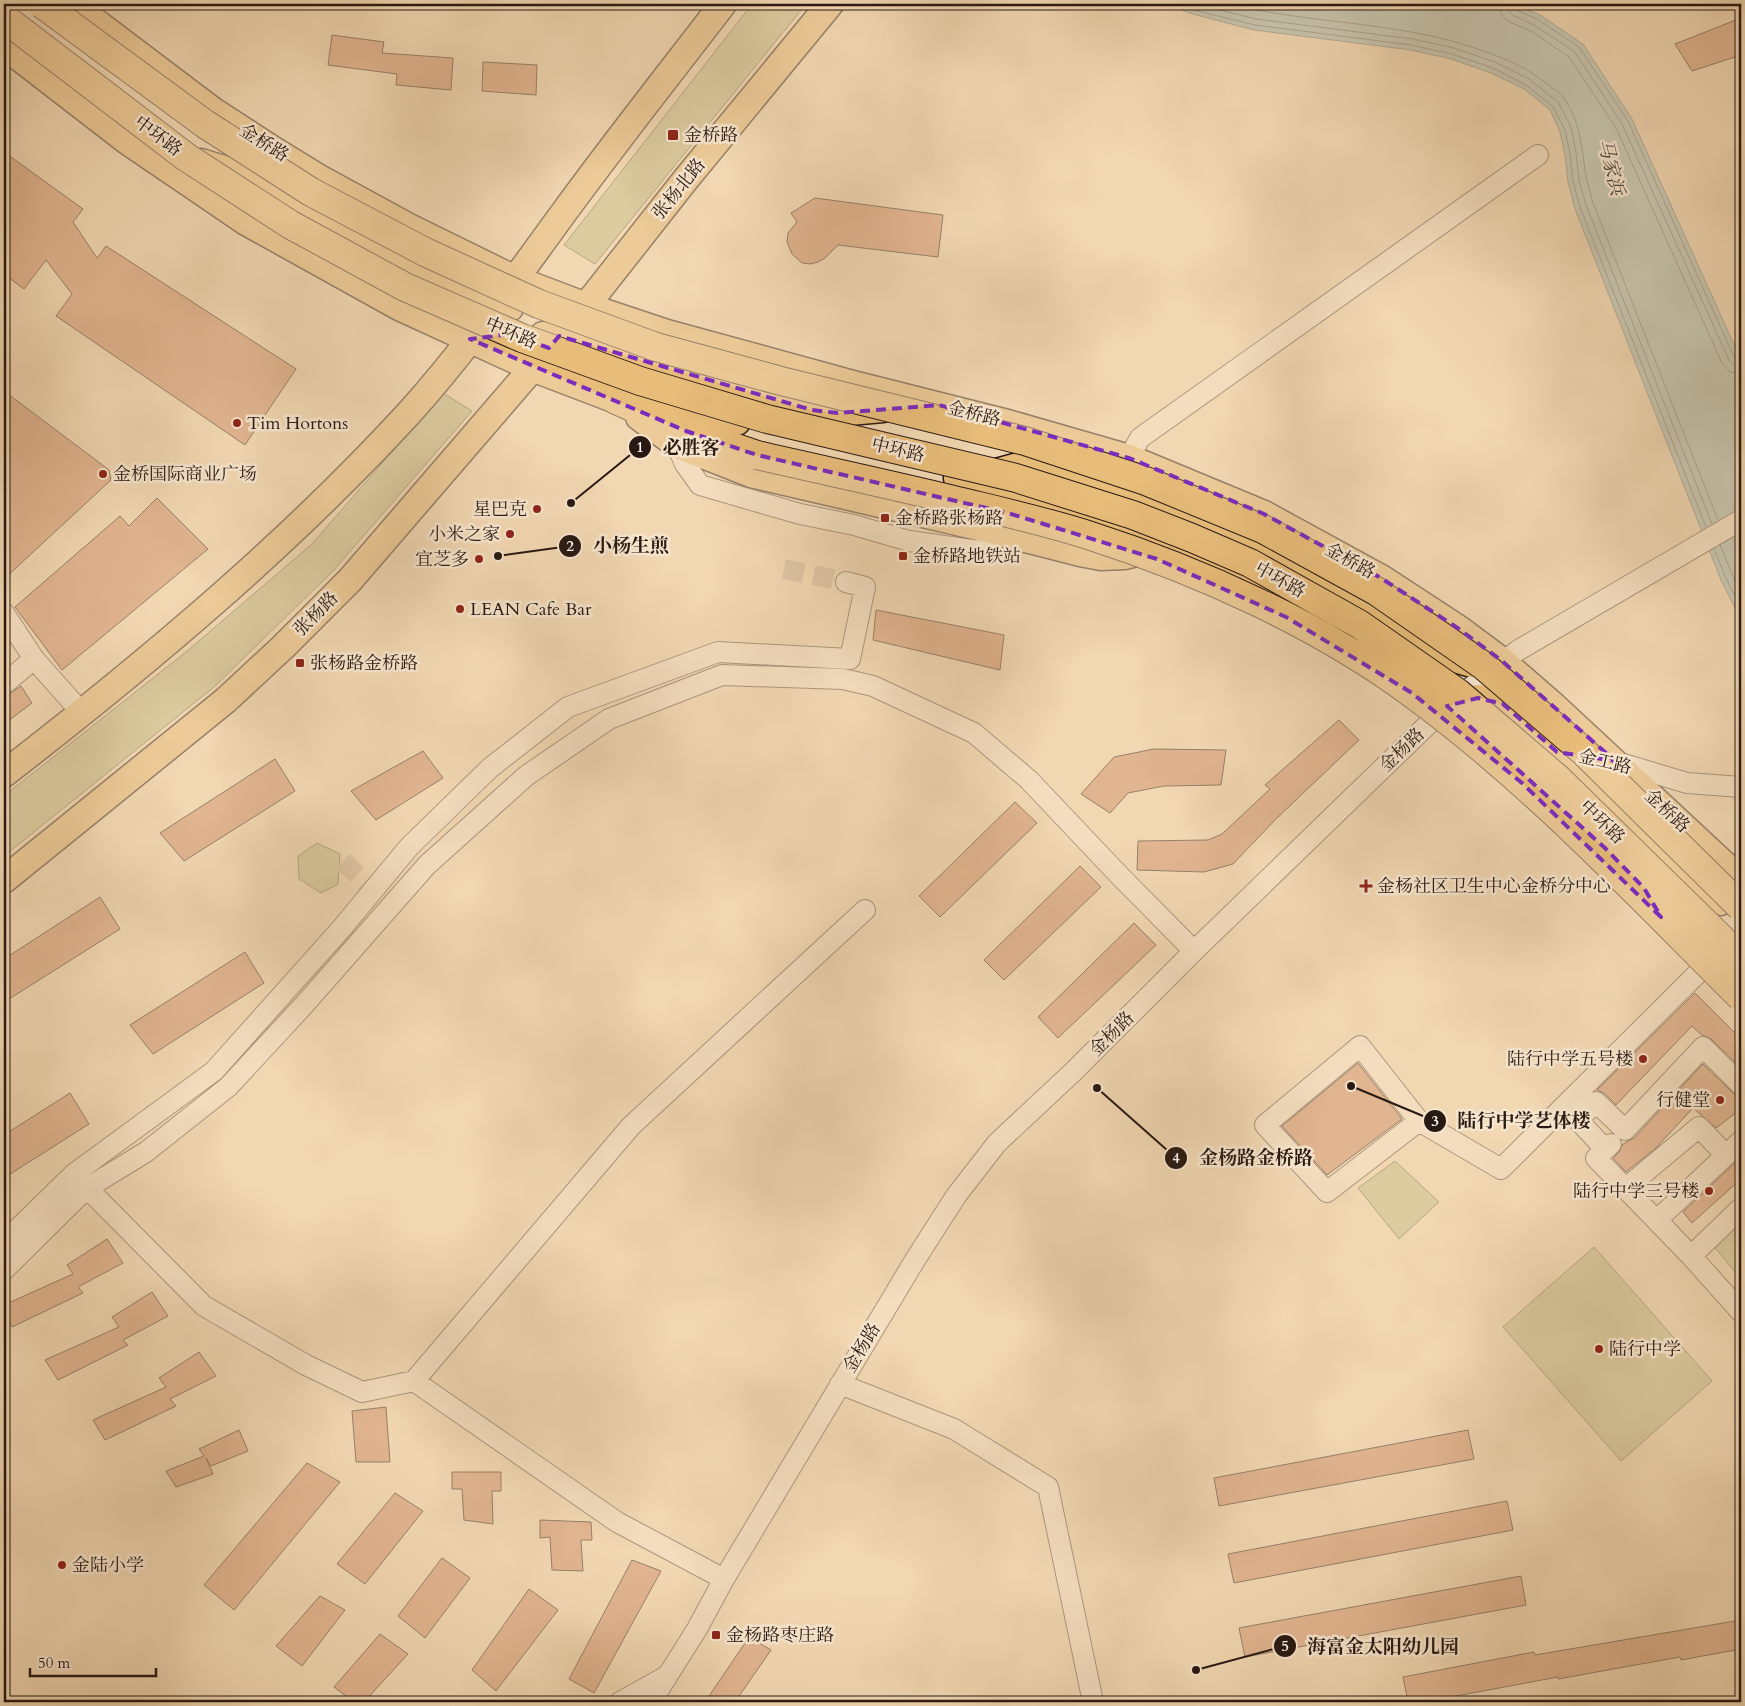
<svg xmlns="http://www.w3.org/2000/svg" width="1745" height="1706" font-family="Cardo,'Noto Serif SC',serif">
	<rect width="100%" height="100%" fill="#f1d7b2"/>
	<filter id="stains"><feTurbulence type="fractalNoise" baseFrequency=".004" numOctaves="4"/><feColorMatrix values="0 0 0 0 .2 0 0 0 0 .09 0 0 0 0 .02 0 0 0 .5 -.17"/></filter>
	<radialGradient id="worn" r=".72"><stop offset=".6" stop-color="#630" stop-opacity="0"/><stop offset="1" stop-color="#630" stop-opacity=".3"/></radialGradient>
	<path fill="#c1bc88" stroke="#756a4e" d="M 752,4 L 806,4 L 595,264 L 564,245 Z
		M 443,393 L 472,411 L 333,571 L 214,687 L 4,856 L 4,796 L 186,652 L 312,544 Z
		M 317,843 L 340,854 L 338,884 L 321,893 L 299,879 L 298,856 Z
		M 1395,1161 L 1439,1202 L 1399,1239 L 1358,1188 Z
		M 1741,1215 L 1741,1276 L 1740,1278 L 1711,1243 Z
		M 1594,1247 L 1712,1381 L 1621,1461 L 1503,1327 Z"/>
	<path fill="#9cb8b4" stroke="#6e7874" d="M 1165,4 L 1513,4 L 1540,15 L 1583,44 L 1632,119 L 1741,360 L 1741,620 L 1721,580 L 1575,209 L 1568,182 L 1565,155 L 1560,132 L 1550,110 L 1524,89 L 1491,73 L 1451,59 L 1411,50 L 1254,30 L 1193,14 Z"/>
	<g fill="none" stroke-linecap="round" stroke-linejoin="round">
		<path stroke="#626864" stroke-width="1" d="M 1179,4 L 1194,10 L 1255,25 L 1411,45 L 1452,54 L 1493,68 L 1526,85 L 1553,107 L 1565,130 L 1570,154 L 1573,181 L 1580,207 L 1706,527
			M 1197,4 L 1256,19 L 1413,39 L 1454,48 L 1495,62 L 1529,79 L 1558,102 L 1571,127 L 1576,153 L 1579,180 L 1586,205 L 1712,524
			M 1228,4 C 1310,24 1397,21 1478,49 C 1502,57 1526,67 1546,83 C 1552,88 1561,93 1566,101 C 1581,125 1582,150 1586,177 C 1588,186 1591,194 1593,203 L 1718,520
			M 1499,4 L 1501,14 L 1507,21 L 1531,31 L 1569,57 L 1616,128 L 1722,363 L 1730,372 L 1741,374
			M 1507,4 L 1508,10 L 1512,15 L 1534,25 L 1575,52 L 1622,124 L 1729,360 L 1734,365 L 1741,367
			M 1513,4 L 1516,10 L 1537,19 L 1579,47 L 1628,121 L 1734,357 L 1737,360 L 1741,360
			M 1720,545 L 1741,595
			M 1714,549 L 1726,578 L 1741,609"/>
	</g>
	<path fill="#ce8d66" stroke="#291913" d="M 1741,18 L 1741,55 L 1692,71 L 1675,44 Z
		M 332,35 L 384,42 L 382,53 L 453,58 L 451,90 L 396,85 L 397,74 L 328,65 Z
		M 483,62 L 537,65 L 536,95 L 482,91 Z
		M 4,152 L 83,209 L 73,222 L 97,258 L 106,246 L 296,369 L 245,445 L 56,316 L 72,294 L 46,260 L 24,289 L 4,274 Z
		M 815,198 L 943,215 L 938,257 L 838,245 L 825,258 L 818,262 L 810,264 L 802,263 L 792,254 L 787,242 L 788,233 L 797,222 L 791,213 Z
		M 4,391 L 109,470 L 111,480 L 4,579 Z
		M 157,498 L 208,549 L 62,670 L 15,607 L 120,516 L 129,526 Z
		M 876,610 L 1004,635 L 1000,670 L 873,640 Z
		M 21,686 L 32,703 L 4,724 L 4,696 L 11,693 Z
		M 1339,720 L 1359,740 L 1276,819 L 1233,864 L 1204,872 L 1137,870 L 1138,841 L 1208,840 L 1222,834 L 1270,789 L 1265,785 Z
		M 1154,749 L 1226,750 L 1221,785 L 1164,786 L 1128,793 L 1110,813 L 1081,794 L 1114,757 Z
		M 423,751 L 443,778 L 376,820 L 351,791 Z
		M 275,759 L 295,791 L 184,861 L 160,833 Z
		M 1015,802 L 1037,823 L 940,917 L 919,896 Z
		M 1080,866 L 1101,887 L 1004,980 L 984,960 Z
		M 100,897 L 120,929 L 9,999 L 4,993 L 4,959 Z
		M 1134,923 L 1156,945 L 1058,1038 L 1038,1017 Z
		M 245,952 L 264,983 L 153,1054 L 130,1025 Z
		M 1695,993 L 1741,1039 L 1741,1068 L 1711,1039 L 1702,1035 L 1692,1026 L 1616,1105 L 1604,1093 L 1597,1090 Z
		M 1358,1063 L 1402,1119 L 1327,1175 L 1282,1126 Z
		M 1703,1064 L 1733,1093 L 1741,1097 L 1741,1109 L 1716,1128 L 1693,1108 L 1656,1148 L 1626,1172 L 1613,1158 L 1619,1152 L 1623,1144 L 1634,1138 Z
		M 70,1093 L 89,1124 L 4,1178 L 4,1135 Z
		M 1741,1157 L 1741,1179 L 1692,1223 L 1683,1212 Z
		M 107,1239 L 123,1263 L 78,1287 L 83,1293 L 12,1327 L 4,1313 L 4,1305 L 73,1274 L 67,1265 Z
		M 152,1292 L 168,1316 L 123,1340 L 128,1345 L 58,1380 L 45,1360 L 119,1327 L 112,1317 Z
		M 199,1352 L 216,1376 L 170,1399 L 176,1406 L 105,1440 L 93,1420 L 166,1387 L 159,1378 Z
		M 386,1407 L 390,1462 L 356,1462 L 352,1411 Z
		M 239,1430 L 248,1451 L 211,1466 L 206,1458 L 213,1474 L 176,1487 L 166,1471 L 204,1456 L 199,1449 Z
		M 1468,1430 L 1474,1459 L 1219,1506 L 1214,1478 Z
		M 307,1463 L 340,1482 L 234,1610 L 204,1585 Z
		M 452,1472 L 501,1472 L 501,1491 L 492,1491 L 493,1524 L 464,1520 L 462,1489 L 452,1489 Z
		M 395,1493 L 423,1511 L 365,1584 L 337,1564 Z
		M 1507,1501 L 1513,1530 L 1234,1583 L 1228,1554 Z
		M 540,1520 L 591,1522 L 592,1540 L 581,1540 L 583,1571 L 552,1570 L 550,1537 L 540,1538 Z
		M 442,1558 L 470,1578 L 425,1638 L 398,1616 Z
		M 632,1560 L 661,1571 L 594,1693 L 569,1679 Z
		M 1521,1576 L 1526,1605 L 1245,1657 L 1239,1628 Z
		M 529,1589 L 558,1610 L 496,1691 L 472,1670 Z
		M 320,1596 L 345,1610 L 302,1666 L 276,1646 Z
		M 1741,1620 L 1741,1649 L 1681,1660 L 1680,1657 L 1558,1679 L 1558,1677 L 1424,1702 L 1408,1702 L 1403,1677 L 1534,1652 L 1535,1655 Z
		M 380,1634 L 408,1654 L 364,1702 L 354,1702 L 334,1687 Z
		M 749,1637 L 771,1650 L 735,1702 L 705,1702 Z"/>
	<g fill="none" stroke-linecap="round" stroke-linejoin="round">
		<path stroke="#c9b192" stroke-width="20" stroke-dasharray="20 10" stroke-linecap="butt" d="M 784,569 L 846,582
			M 343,861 L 373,890"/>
		<defs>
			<path id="minor" d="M 677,445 L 685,464 L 700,485 L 800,514 L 854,525 L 909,541 L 979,551 L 991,544 L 1001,533
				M 1129,458 L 1140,438 L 1538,155
				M 4,613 L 34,659 L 82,713
				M 4,684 L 34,659
				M 1617,762 L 1687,783 L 1741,787
				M 1419,1121 L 1360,1046 L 1265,1125 L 1327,1192 L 1419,1121 L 1501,1169 L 1699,972
				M 1741,1141 L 1657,1220 L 1691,1256 L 1741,1208
				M 1611,1144 L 1596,1158 L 1691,1256 L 1741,1312
				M 1605,1149 L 1578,1120 L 1596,1102 L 1625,1130 L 1703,1047 L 1741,1085
				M 87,1188 L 204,1306 L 306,1365 L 362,1392 L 414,1381 L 617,1522 L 724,1579
				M 1626,1188 L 1699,1127 L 1726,1155
				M 4,1242 L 75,1173 L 214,1071 L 341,929 L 409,847 L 490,768 L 568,707 L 718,652 L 850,659 L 865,587 L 846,582
				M 4,1270 L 87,1188 L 146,1152 L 228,1087 L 303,1006 L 427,865 L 526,776 L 609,719 L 722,675 L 843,679 L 873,686 L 974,733 L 1029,780 L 1118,874 L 1194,951
				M 414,1381 L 631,1126 L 865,910
				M 840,1384 L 954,1429 L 1048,1487 L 1093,1702
				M 620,1702 L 665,1677
				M 651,1702 L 697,1629 L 724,1579 L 915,1260 L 956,1196 L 997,1143 L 1073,1072 L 1194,951 L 1447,706 L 1517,651 L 1741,520"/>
			<path id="major" d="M 72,4 L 215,112 L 269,147 L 321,179 L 409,227 L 515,279 L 586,306 L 667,333 L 853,384 L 1004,422 L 1129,458 L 1264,514 L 1381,578 L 1459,629 L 1502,661 L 1554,706 L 1741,880
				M 4,46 L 127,141 L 246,222 L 399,307 L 532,368 L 616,400 L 687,411 L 737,422
				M 201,162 L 237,173 L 259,182 L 318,216 L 398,260 L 478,300 L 495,305 L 510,308
				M 543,335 L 559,336 L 595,346 L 648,364 L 730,389 L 812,410 L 838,413 L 883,409
				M 639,417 L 677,445 L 751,474 L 987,529 L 1080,553 L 1101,557 L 1125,556 L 1145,551
				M 989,474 L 1018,466 L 1036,466 L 1117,490 L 1182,514 L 1165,515
				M 957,478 L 1029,496 L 1099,516 L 1245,581 L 1279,600
				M 1182,514 L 1259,547 L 1368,606 L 1441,655 L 1472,664 L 1482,663
				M 1447,706 L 1478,698 L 1503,704 L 1572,765 L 1683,870 L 1721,902
				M 4,774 C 147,663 286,547 409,413 C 466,350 515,279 565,211 C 616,141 670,73 723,4
				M 4,880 L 226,700 L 283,647 L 350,580 L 586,306 L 686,179 L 830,4"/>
			<path id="highway" d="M 616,400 L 686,431 L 757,455"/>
		</defs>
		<use href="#minor" stroke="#5b483b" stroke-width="22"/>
		<use href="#major" stroke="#291913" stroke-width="29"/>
		<use href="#highway" stroke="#291913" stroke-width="30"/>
		<use href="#minor" stroke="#f6e5cd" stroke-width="20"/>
		<use href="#major" stroke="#e8bc79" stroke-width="26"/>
		<use href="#highway" stroke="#e8bc79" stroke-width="28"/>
		<defs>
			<path id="highway-bridge" d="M 42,4 L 205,124 L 311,192 L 425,252 L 539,304 L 656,347 L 781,381 L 1025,441 L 1146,481 L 1263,529 L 1376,591 L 1484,666 L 1582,750 L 1741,907
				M 4,18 L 186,157 L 291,225 L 405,287 L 522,338 L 640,381 L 767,419 L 1016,478 L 1133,515 L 1192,538 L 1250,563 L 1359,624 L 1458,693 L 1557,778 L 1741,958
				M 757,455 C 822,470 888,484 954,500 C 999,511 1044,521 1088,535 C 1200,571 1320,625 1414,695 C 1534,783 1636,893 1741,997"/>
		</defs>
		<use href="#highway-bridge" stroke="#291913" stroke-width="30" stroke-linecap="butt"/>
		<use href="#highway-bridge" stroke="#e8bc79" stroke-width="28"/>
	</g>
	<path d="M0 0H1745V1706H0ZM 511,334 L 549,348 L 559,336 L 812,410 L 838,413 L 939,405 L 1129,458 L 1264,514 L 1381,578 L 1459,629 L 1502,661 L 1615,761 L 1557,752 L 1503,704 L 1478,698 L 1447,706 L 1605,848 L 1644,888 L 1661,917 L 1522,783 L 1412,693 L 1286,617 L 1157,559 L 1008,513 L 757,455 L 686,431 L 470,339 Z" fill="#f1d7b2" fill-opacity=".55" fill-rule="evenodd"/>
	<path fill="none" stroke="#7b2cbf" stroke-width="4" stroke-dasharray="10 6" stroke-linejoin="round" d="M 511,334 L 549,348 L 559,336 L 812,410 L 838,413 L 939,405 L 1129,458 L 1264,514 L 1381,578 L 1459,629 L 1502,661 L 1615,761 L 1557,752 L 1503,704 L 1478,698 L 1447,706 L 1605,848 L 1644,888 L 1661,917 L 1522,783 L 1412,693 L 1286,617 L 1157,559 L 1008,513 L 757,455 L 686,431 L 470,339 Z"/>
	<g fill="#8f2418" stroke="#f6e5cd" stroke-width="2">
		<rect x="667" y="129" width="12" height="12" rx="2.5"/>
		<circle cx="237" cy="423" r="5"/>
		<circle cx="103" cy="474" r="5"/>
		<circle cx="537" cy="509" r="5"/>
		<rect x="880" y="513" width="10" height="10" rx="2.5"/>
		<circle cx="510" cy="534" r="5"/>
		<rect x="898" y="551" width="10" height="10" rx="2.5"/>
		<circle cx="479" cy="559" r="5"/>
		<circle cx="460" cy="609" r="5"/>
		<rect x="295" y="658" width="10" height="10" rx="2.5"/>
		<path d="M1363.5 878.5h5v5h5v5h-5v5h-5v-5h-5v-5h5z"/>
		<circle cx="1643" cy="1059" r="5"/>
		<circle cx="1720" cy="1100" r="5"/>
		<circle cx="1709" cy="1191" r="5"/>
		<circle cx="1599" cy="1349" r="5"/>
		<circle cx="62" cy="1565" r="5"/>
		<rect x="711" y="1630" width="10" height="10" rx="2.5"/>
	</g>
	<g text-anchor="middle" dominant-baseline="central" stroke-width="5" stroke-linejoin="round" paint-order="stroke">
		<g font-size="18" fill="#291913" stroke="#f6e5cd" text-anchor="start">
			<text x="684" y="135">金桥路</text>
			<text x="247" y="423">Tim Hortons</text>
			<text x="113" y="474">金桥国际商业广场</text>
			<text x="527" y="509" text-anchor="end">星巴克</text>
			<text x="895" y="518">金桥路张杨路</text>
			<text x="500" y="534" text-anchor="end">小米之家</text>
			<text x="913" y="556">金桥路地铁站</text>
			<text x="469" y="559" text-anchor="end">宜芝多</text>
			<text x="470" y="609">LEAN Cafe Bar</text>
			<text x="310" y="663">张杨路金桥路</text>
			<text x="1377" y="886">金杨社区卫生中心金桥分中心</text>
			<text x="1633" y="1059" text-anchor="end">陆行中学五号楼</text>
			<text x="1710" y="1100" text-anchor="end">行健堂</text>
			<text x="1699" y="1191" text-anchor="end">陆行中学三号楼</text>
			<text x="1609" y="1349">陆行中学</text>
			<text x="72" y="1565">金陆小学</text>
			<text x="726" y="1635">金杨路枣庄路</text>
		</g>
		<g font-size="18" fill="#291913" stroke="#f6e5cd">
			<text transform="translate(158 136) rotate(37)">中环路</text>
			<text transform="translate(264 143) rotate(32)">金桥路</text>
			<text transform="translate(679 189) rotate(-51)">张杨北路</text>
			<text transform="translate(511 333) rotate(23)">中环路</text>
			<text transform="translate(974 414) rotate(14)">金桥路</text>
			<text transform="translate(898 450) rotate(13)">中环路</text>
			<text transform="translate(1350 561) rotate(29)">金桥路</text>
			<text transform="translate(1280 580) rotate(29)">中环路</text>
			<text transform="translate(316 614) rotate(-45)">张杨路</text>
			<text transform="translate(1402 750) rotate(-44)">金杨路</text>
			<text transform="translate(1605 762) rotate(13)">金工路</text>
			<text transform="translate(1667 811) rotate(43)">金桥路</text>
			<text transform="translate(1602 822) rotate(44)">中环路</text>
			<text transform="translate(1112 1034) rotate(-45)">金杨路</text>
			<text transform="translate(862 1348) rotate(-59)">金杨路</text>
		</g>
		<g font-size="19" font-style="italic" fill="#4c4943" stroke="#f6e5cd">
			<text transform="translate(1611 167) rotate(76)">马家浜</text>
		</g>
	</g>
	<path fill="none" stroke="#291913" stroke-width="2" d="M571 503L640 447M498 556L570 546M1351 1086L1435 1121M1097 1088L1176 1158M1196 1670L1285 1646"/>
	<g fill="#291913" stroke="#f6e5cd" stroke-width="2">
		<circle cx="571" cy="503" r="5"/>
		<circle cx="498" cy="556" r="5"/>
		<circle cx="1351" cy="1086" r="5"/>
		<circle cx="1097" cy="1088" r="5"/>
		<circle cx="1196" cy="1670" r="5"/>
		<circle cx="640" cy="447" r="12"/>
		<circle cx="570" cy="546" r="12"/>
		<circle cx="1435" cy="1121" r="12"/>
		<circle cx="1176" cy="1158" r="12"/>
		<circle cx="1285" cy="1646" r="12"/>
	</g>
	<g font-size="15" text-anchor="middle" font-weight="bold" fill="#fff">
		<text x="640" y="452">1</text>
		<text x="570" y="551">2</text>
		<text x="1435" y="1126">3</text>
		<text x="1176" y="1163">4</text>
		<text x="1285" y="1651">5</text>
	</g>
	<g font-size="19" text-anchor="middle" font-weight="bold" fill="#291913" stroke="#f6e5cd" stroke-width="5" stroke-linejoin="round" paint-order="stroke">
		<text x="691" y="454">必胜客</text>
		<text x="631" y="552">小杨生煎</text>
		<text x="1524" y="1127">陆行中学艺体楼</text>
		<text x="1256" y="1164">金杨路金桥路</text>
		<text x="1383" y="1653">海富金太阳幼儿园</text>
	</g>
	<rect width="1745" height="1706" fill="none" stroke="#f1d7b2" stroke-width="20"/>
	<rect x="5" y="5" width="1735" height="1696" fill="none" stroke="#291913" stroke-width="2.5"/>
	<rect x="10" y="10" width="1725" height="1686" fill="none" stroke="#291913"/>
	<path d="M30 1668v8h126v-8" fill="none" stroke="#291913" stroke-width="2.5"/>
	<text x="38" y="1668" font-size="15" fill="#291913" stroke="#f6e5cd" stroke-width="4" paint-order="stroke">50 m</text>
	<rect width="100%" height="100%" filter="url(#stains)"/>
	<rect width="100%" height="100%" fill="url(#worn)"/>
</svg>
